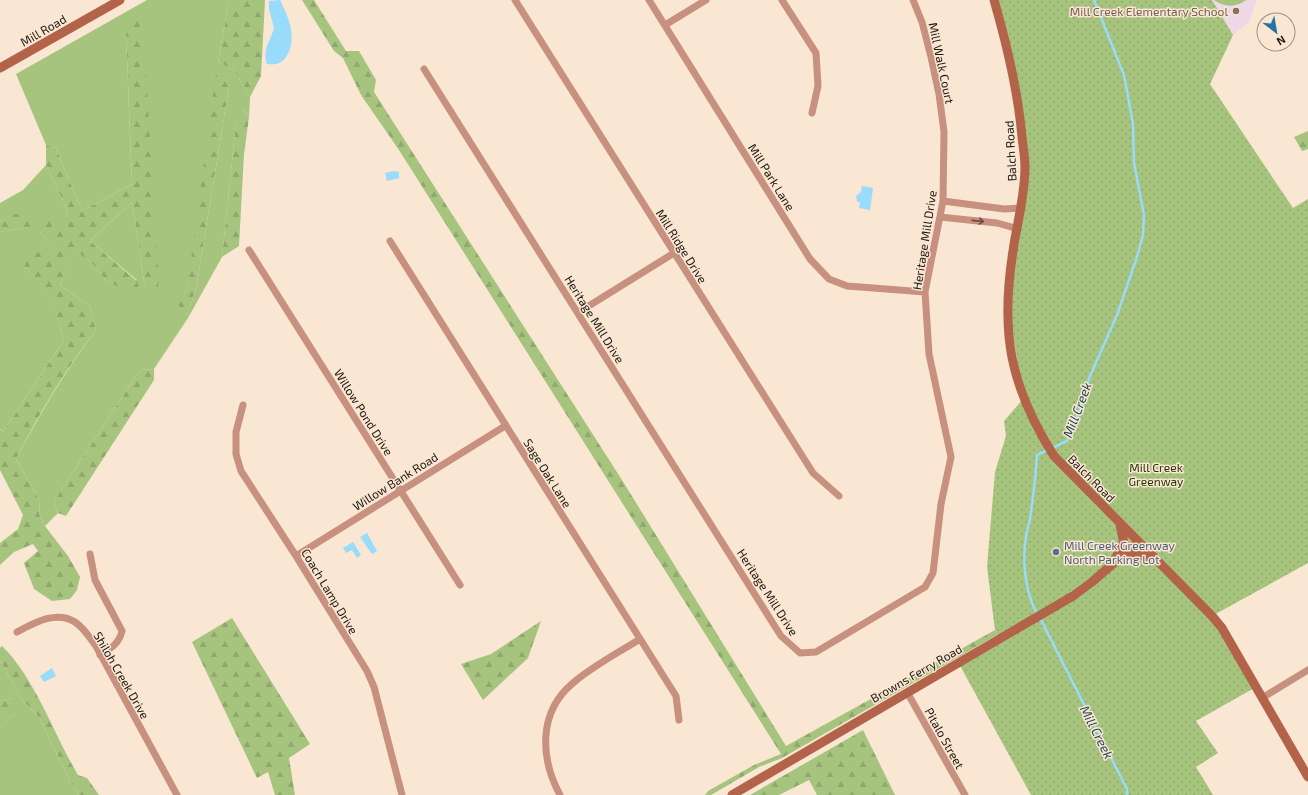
<svg xmlns="http://www.w3.org/2000/svg" width="1308" height="795" font-family="'Exo 2',sans-serif">
	<defs>
		<pattern id="forest-firs" width="22" height="20" patternUnits="userSpaceOnUse"><rect width="22" height="20" fill="#a7c47f"/><path d="M5 1l3.5 6h-7zM16 11l3.5 6h-7z" fill="#8fa86d"/></pattern>
		<pattern id="park-dots" width="8" height="8" patternUnits="userSpaceOnUse"><rect width="8" height="8" fill="#a7c47f"/><path d="M2 2h.1M6 6h.1" fill="none" stroke="#8fa86d" stroke-width="1.8" stroke-linecap="round"/></pattern>
	</defs>
	<rect width="100%" height="100%" fill="#f9e6d3"/>
	<path fill="#eed8e6" d="M 1212,0 L 1257,0 L 1249,22 L 1233,35 Z"/>
	<path fill="#a7c47f" fill-rule="evenodd" d="M 147,0 L 229,0 L 218,62 L 235,71 L 250,97 L 249,117 L 244,110 L 236,123 L 222,257 L 188,318 L 154,369 L 140,370 L 54,501 L 58,513 L 45,526 L 39,514 L 40,501 L 16,459 C 40,414 65,371 96,330 L 90,306 L 60,285 L 74,249 L 91,262 L 108,283 L 137,280 L 90,241 L 132,202 L 145,288 L 126,34 L 132,184 L 82,211 L 56,148 L 46,145 L 16,74 ZM 223,77 L 229,87 L 196,289 L 187,315 L 179,305 L 187,289 Z
		M 1214,0 L 1246,0 C 1236,8 1224,7 1214,0 Z
		M 46,165 L 68,211 L 65,218 L 40,233 L 52,245 L 47,256 L 24,267 C 51,287 55,310 64,340 L 3,432 L 0,429 L 0,232 L 30,227 L 12,214 L 0,221 L 0,203 L 23,190 Z
		M 0,660 L 21,699 L 39,717 L 63,767 L 78,795 L 0,795 L 0,728 L 8,718 L 15,713 L 12,698 L 0,701 Z"/>
	<path fill="url(#forest-firs)" d="M 229,0 L 265,0 L 261,76 L 250,97 L 235,71 L 218,62 Z
		M 302,0 L 314,0 L 346,51 L 359,51 L 376,80 L 374,92 L 622,480 L 786,746 L 995,630 L 997,635 L 782,758 L 759,767 L 711,795 L 705,795 L 708,791 L 754,765 L 781,754 L 399,150 L 361,95 L 343,58 L 334,51 Z
		M 130,10 L 142,11 L 159,282 L 157,290 L 145,288 L 132,202 L 90,241 L 137,281 L 140,291 L 132,291 L 108,283 L 91,262 L 74,250 L 60,285 L 90,306 L 96,330 C 65,370 39,414 16,459 L 40,501 L 39,514 L 45,526 L 68,556 L 80,577 L 77,590 L 70,599 L 52,601 L 34,589 L 24,563 L 38,551 L 33,544 L 14,552 L 0,565 L 0,543 L 18,529 L 23,515 L 0,470 L 0,429 L 3,432 L 64,340 C 55,310 50,287 24,267 L 32,251 L 47,255 L 52,245 L 40,233 L 42,219 L 65,218 L 68,211 L 46,165 L 46,145 L 56,148 L 82,211 L 132,184 L 126,34 Z
		M 216,73 L 223,77 L 229,87 L 196,289 L 187,315 L 178,305 L 187,289 Z
		M 243,109 L 249,117 L 244,154 L 239,246 L 222,257 L 236,123 Z
		M 1308,131 L 1308,149 L 1302,151 L 1294,137 Z
		M 11,214 L 33,214 L 30,227 L 0,232 L 0,221 Z
		M 154,369 L 154,380 L 66,516 L 58,513 L 54,501 L 140,370 Z
		M 232,618 L 310,744 L 289,758 L 295,795 L 275,795 L 268,772 L 257,778 L 192,642 Z
		M 541,621 L 528,658 L 483,700 L 461,664 L 491,654 Z
		M 2,646 C 35,678 54,735 78,775 L 87,778 L 99,795 L 78,795 L 63,767 L 39,717 L 21,699 L 0,660 L 0,648 Z
		M 12,698 L 17,706 L 15,713 L 8,718 L 0,728 L 0,701 Z
		M 863,730 L 895,795 L 817,795 L 809,780 L 779,795 L 750,795 Z"/>
	<path fill="url(#park-dots)" d="M 994,0 L 1212,0 L 1233,35 L 1210,84 L 1293,208 L 1308,199 L 1308,563 L 1212,616 L 1256,687 L 1196,721 L 1218,753 L 1196,767 L 1213,795 L 1031,795 L 958,662 L 998,639 L 995,630 L 987,567 L 995,472 L 1006,436 L 1004,421 L 1023,399 L 1007,294 L 1022,208 L 1019,103 Z"/>
	<path fill="#98dbfa" d="M 280,0 C 289,18 298,39 286,57 C 281,64 275,65 267,64 C 262,50 270,42 274,28 L 269,9 L 269,1 Z
		M 394,171 L 399,172 L 399,178 L 387,181 L 385,173 Z
		M 862,186 L 873,188 L 870,210 L 859,208 L 860,203 L 857,201 L 856,196 L 861,192 Z
		M 367,533 L 377,551 L 372,554 L 360,537 Z
		M 353,542 L 361,555 L 357,558 L 352,550 L 346,553 L 343,548 Z
		M 52,668 L 56,676 L 44,682 L 40,676 Z"/>
	<g fill="none" stroke-linecap="round" stroke-linejoin="round">
		<path stroke="#98dbfa" stroke-width="2.5" d="M 1037,614 C 1025,591 1022,562 1026,536 C 1027,530 1029,525 1030,519 C 1033,497 1036,476 1037,455 L 1067,441 L 1077,418 L 1090,376 L 1117,315 L 1137,257 L 1143,235 L 1144,215 L 1134,163 L 1133,124 L 1124,75 L 1094,0
			M 1040,618 L 1127,789 L 1127,795"/>
		<path stroke="#c7907f" stroke-width="7" d="M 515,0 L 813,473 L 839,496
			M 649,0 L 810,259 L 829,279 L 847,286 L 925,292
			M 782,0 L 816,53 L 818,86 L 812,113
			M 665,25 L 706,0
			M 424,69 L 781,636 L 800,653 L 816,652 L 925,587 L 933,573 L 941,504 L 951,457 L 929,354 L 925,292 L 943,201 L 944,132 L 939,94 L 931,57 L 922,22 L 913,0
			M 943,201 L 1004,209 L 1022,208
			M 940,217 L 997,223 L 1018,229
			M 390,241 L 676,696 L 679,720
			M 249,250 L 460,585
			M 579,312 L 674,253
			M 243,405 L 236,432 L 236,454 L 241,471 L 296,556 L 367,671 L 374,687 L 402,795
			M 90,554 L 95,580 L 122,631 C 119,644 111,648 100,655
			M 296,556 L 505,426
			M 17,632 C 34,623 56,610 75,622 C 84,628 90,638 96,646 L 177,795
			M 907,692 L 965,795
			M 1262,698 L 1308,670
			M 560,795 C 540,758 538,712 573,683 C 593,666 618,653 640,639"/>
		<path stroke="#b2634a" stroke-width="9" d="M 994,0 C 1007,45 1018,90 1022,137 C 1023,147 1025,157 1025,167 C 1025,196 1017,223 1013,251 C 1000,333 1010,386 1054,456 L 1212,616 L 1222,628 L 1308,777
			M 0,68 L 120,0
			M 1116,557 L 1124,543 L 1120,525
			M 1123,559 C 1133,554 1144,554 1154,560
			M 732,795 L 1073,596 L 1092,582 L 1138,542"/>
	</g>
	<defs><path id="oneway-shaft" d="M-6 0H5M1.5-3L5.5 0L1.5 3" fill="none" stroke-width="1.6" stroke-linecap="round" stroke-linejoin="round"/></defs>
	<use stroke="#694d41" href="#oneway-shaft" transform="translate(978 221) rotate(6)"/>
	<circle fill="#8d6e63" stroke="#f9e6d3" stroke-width="1.5" cx="1236" cy="11" r="4"/>
	<circle fill="#5c6f8a" stroke="#f9e6d3" stroke-width="1.5" cx="1056" cy="552" r="4"/>
	<g text-anchor="middle" dominant-baseline="central" stroke-width="3" stroke-linejoin="round" paint-order="stroke">
		<g font-size="12" fill="#785e54" stroke="#f9e6d3" text-anchor="end">
			<text x="1228" y="11">Mill Creek Elementary School</text>
		</g>
		<g font-size="12" fill="#1d160f" stroke="#f9e6d3">
			<text transform="translate(43 30) rotate(-30)">Mill Road</text>
			<text transform="translate(942 63) rotate(78)">Mill Walk Court</text>
			<text transform="translate(1010 151) rotate(-93)">Balch Road</text>
			<text transform="translate(772 177) rotate(58)">Mill Park Lane</text>
			<text transform="translate(924 240) rotate(-81)">Heritage Mill Drive</text>
			<text transform="translate(682 246) rotate(58)">Mill Ridge Drive</text>
			<text transform="translate(595 319) rotate(58)">Heritage Mill Drive</text>
			<text transform="translate(364 412) rotate(58)">Willow Pond Drive</text>
			<text transform="translate(548 473) rotate(58)">Sage Oak Lane</text>
			<text transform="translate(1092 478) rotate(45)">Balch Road</text>
			<text transform="translate(395 481) rotate(-32)">Willow Bank Road</text>
			<text transform="translate(330 591) rotate(59)">Coach Lamp Drive</text>
			<text transform="translate(768 592) rotate(57)">Heritage Mill Drive</text>
			<text transform="translate(916 673) rotate(-30)">Browns Ferry Road</text>
			<text transform="translate(122 675) rotate(60)">Shiloh Creek Drive</text>
			<text transform="translate(945 738) rotate(61)">Pitalo Street</text>
		</g>
		<g font-size="12" fill="#273903" stroke="#f9e6d3">
			<text x="1156" y="467">Mill Creek<tspan x="1156" dy="14">Greenway</tspan></text>
		</g>
		<g font-size="12" fill="#4e5e75" stroke="#f9e6d3" text-anchor="start">
			<text x="1064" y="545">Mill Creek Greenway<tspan x="1064" dy="14">North Parking Lot</tspan></text>
		</g>
		<g font-size="13" font-style="italic" fill="#1d4454" stroke="#f9e6d3">
			<text transform="translate(1077 410) rotate(-69)">Mill Creek</text>
			<text transform="translate(1097 732) rotate(63)">Mill Creek</text>
		</g>
	</g>
	<g transform="translate(1276 32) rotate(149)"><circle r="19" fill="#f9e6d3" stroke="#a19385"/>
	<path d="M0-3L7 15L0 10L-7 15Z" fill="#2374a5"/>
	<text y="-6" font-size="11" font-weight="bold" text-anchor="middle" fill="#1d160f">N</text>
	</g>
</svg>
